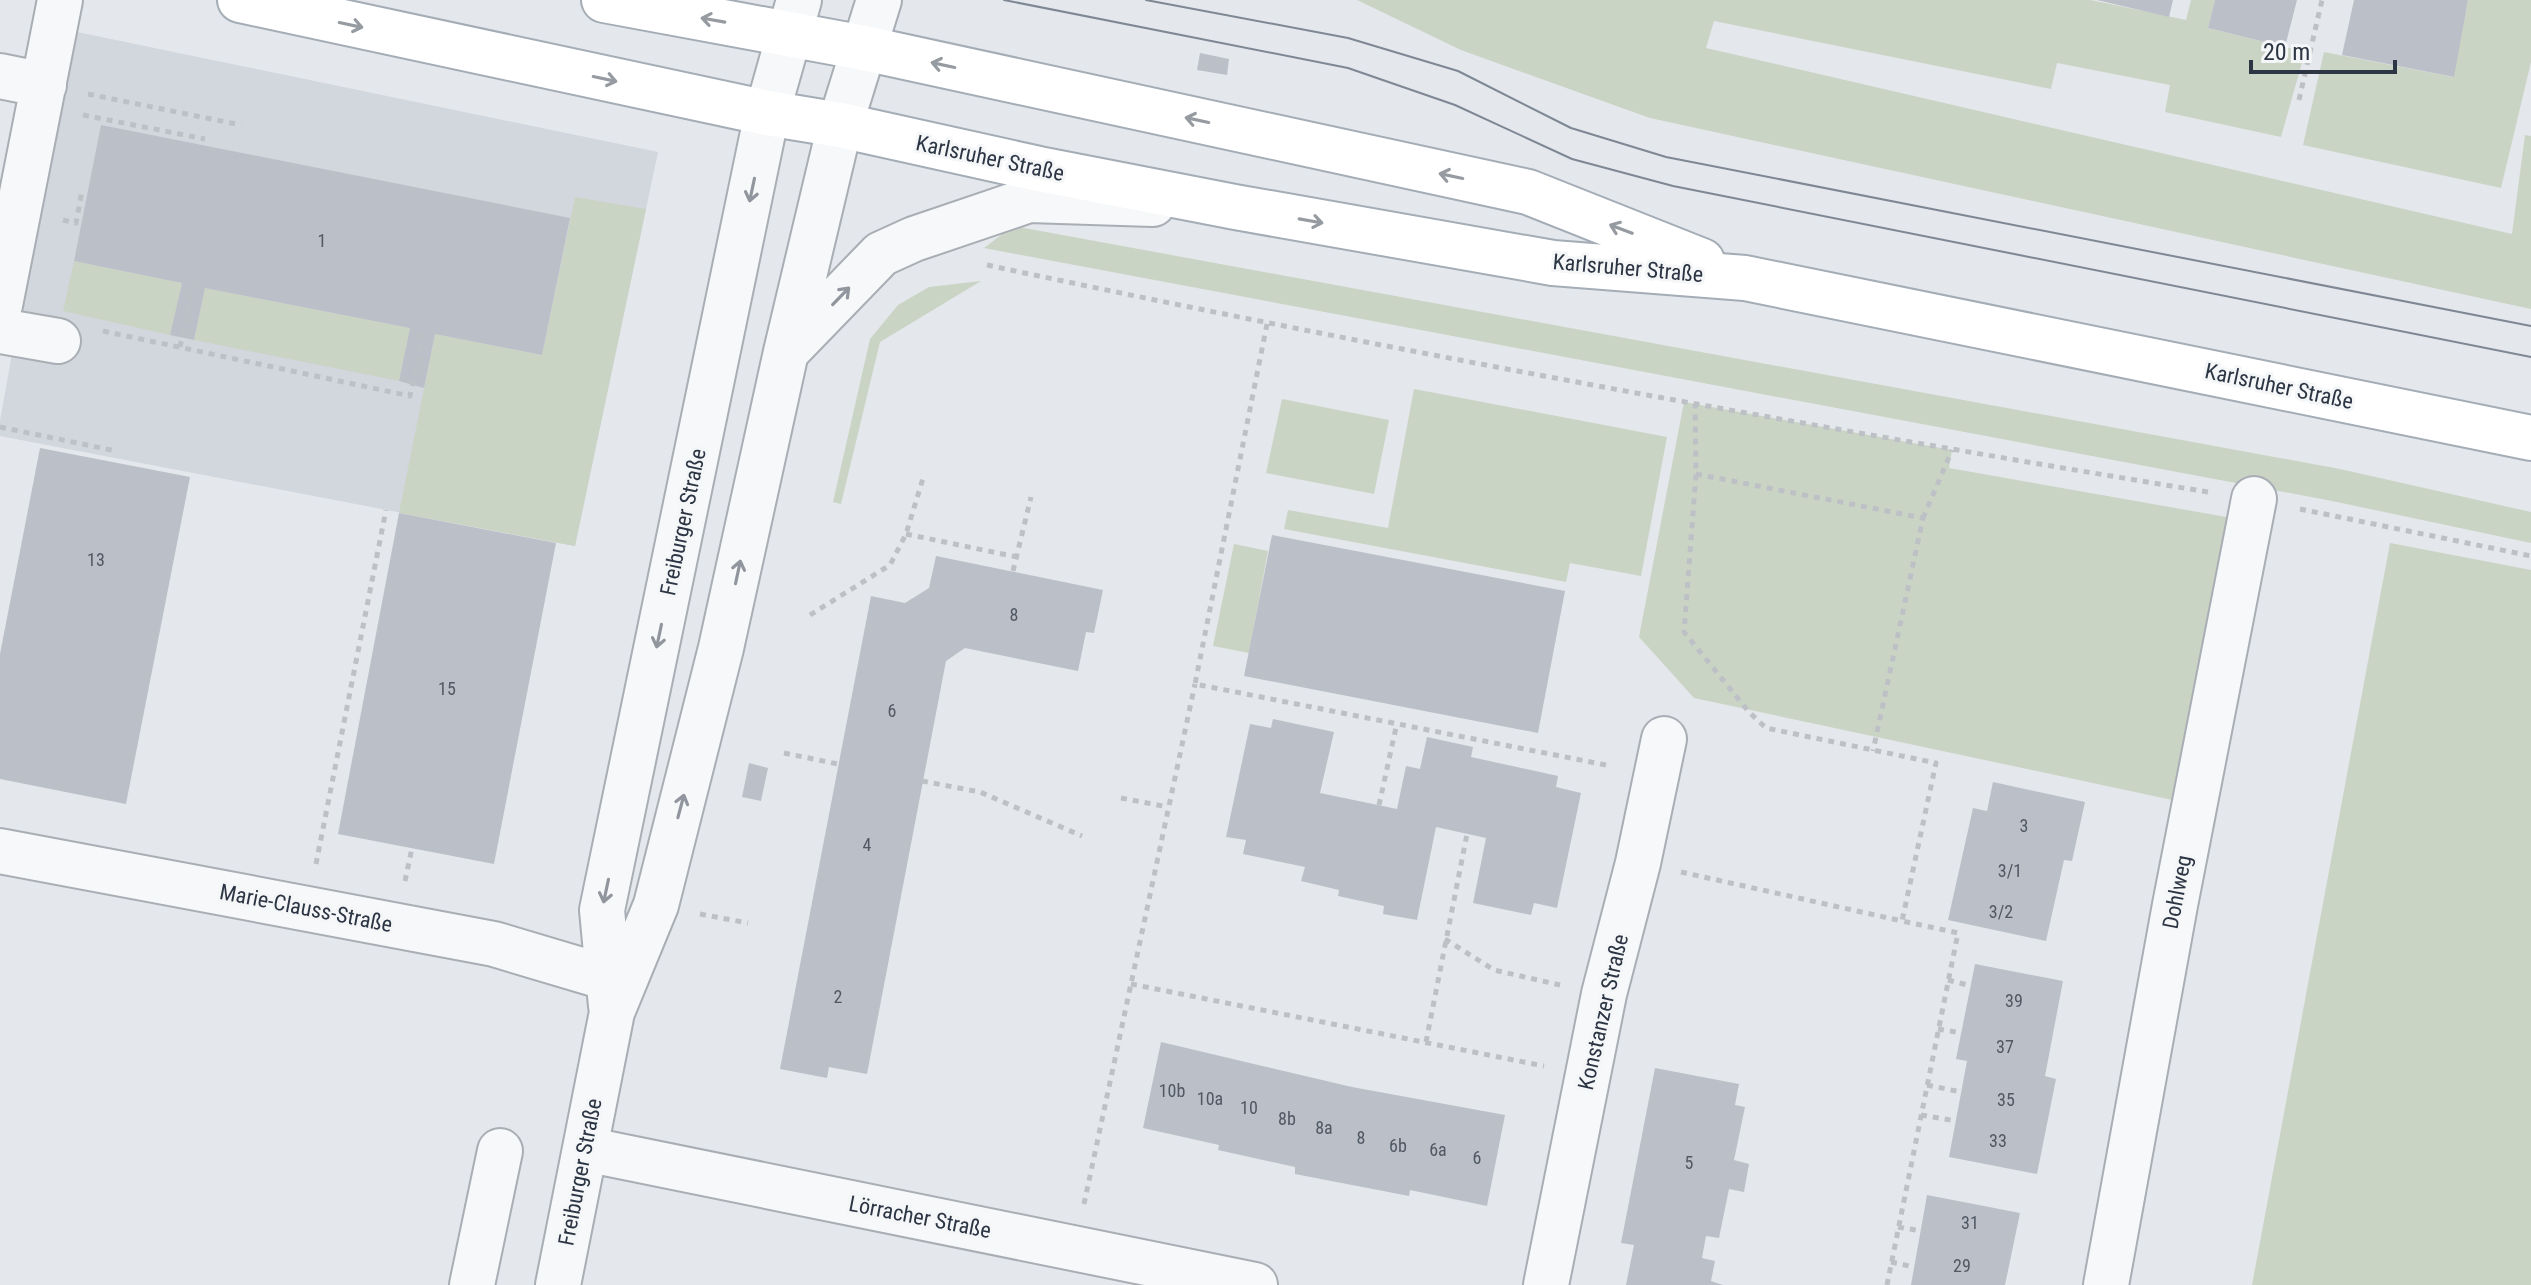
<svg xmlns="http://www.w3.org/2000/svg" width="2531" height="1285" font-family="'Roboto Condensed',sans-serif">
	<rect width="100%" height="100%" fill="#e4e7eb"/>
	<path fill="#d2d6dd" d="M 77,32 L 658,152 L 575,546 L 0,436 L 0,421 L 25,280 Z"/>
	<path fill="#cad4c5" d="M 1357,0 L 2091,0 L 2186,20 L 2191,0 L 2215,0 L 2208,28 L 2305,52 L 2281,137 L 2165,112 L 2170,85 L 2057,63 L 2051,89 L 1714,21 L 1706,48 L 2512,234 L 2525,135 L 2531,136 L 2531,309 L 1650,118 L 1461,50 Z
		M 2468,0 L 2531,0 L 2531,62 L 2501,188 L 2303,145 L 2324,52 L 2453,77 Z
		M 575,197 L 646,209 L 575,546 L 399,513 L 435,334 L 542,355 Z
		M 1013,226 L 2340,469 L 2531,512 L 2531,543 L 2332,501 L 984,248 Z
		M 74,261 L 182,283 L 170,335 L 63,311 Z
		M 981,281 L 880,342 L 841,504 L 833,502 L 870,339 L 898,305 L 929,287 Z
		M 205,288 L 410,328 L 399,381 L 194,340 Z
		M 1414,389 L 1667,437 L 1641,576 L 1570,563 L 1566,582 L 1284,529 L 1288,510 L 1388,528 Z
		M 1282,399 L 1389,420 L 1374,494 L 1266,473 Z
		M 1684,402 L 1952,450 L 1949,468 L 2232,518 L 2177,801 L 1694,698 L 1639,637 Z
		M 2390,543 L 2531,570 L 2531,1285 L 2252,1285 Z
		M 1234,544 L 1268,551 L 1249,653 L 1213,646 Z"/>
	<path fill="#bbc0c8" d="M 2097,0 L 2173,0 L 2169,17 Z
		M 2215,0 L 2297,0 L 2285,47 L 2208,28 Z
		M 2354,0 L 2468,0 L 2454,77 L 2342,55 Z
		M 1200,53 L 1229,59 L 1227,75 L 1197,70 Z
		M 101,125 L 570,218 L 542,355 L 435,334 L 424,388 L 399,381 L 410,328 L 205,288 L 194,340 L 170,335 L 182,283 L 74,261 Z
		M 40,448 L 190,477 L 126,804 L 0,779 L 0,654 Z
		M 399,513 L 556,543 L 494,864 L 338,834 Z
		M 1272,535 L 1565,591 L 1538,733 L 1244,676 Z
		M 936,556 L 1103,590 L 1094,633 L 1086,632 L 1078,671 L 965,648 L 946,661 L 867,1074 L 829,1067 L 827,1078 L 780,1069 L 871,596 L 905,603 L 929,588 Z
		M 1273,719 L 1334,732 L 1320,793 L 1397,809 L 1406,766 L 1420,769 L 1427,737 L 1473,747 L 1471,757 L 1558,776 L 1556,787 L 1581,793 L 1557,908 L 1534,903 L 1531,915 L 1473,903 L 1486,838 L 1436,827 L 1417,920 L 1383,914 L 1384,906 L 1338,896 L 1339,890 L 1301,881 L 1305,867 L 1243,854 L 1246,840 L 1226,837 L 1250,724 L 1271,728 Z
		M 749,763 L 768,768 L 761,801 L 742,797 Z
		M 1993,782 L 2085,802 L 2072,861 L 2064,860 L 2046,941 L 1948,920 L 1973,808 L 1987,811 Z
		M 1975,964 L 2063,981 L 2045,1076 L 2056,1079 L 2037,1174 L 1949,1157 L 1967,1061 L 1956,1059 Z
		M 1161,1042 L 1352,1087 L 1505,1115 L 1487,1206 L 1410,1190 L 1409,1196 L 1295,1174 L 1295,1167 L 1218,1150 L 1219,1145 L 1143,1128 Z
		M 1655,1068 L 1739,1084 L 1735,1105 L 1745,1107 L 1734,1160 L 1749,1164 L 1744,1192 L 1729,1189 L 1719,1238 L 1706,1236 L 1702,1258 L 1715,1261 L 1711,1281 L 1723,1285 L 1626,1285 L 1634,1245 L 1621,1243 Z
		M 1927,1195 L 2020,1213 L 2005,1285 L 1911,1285 Z"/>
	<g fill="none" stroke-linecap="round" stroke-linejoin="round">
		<defs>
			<path id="minor" d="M 0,76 L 44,85
				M 0,305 L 60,0
				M 0,331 L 58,341
				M 788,350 L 881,254 L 914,239 L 1029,200 L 1153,204
				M 0,851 L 494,944 L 608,978
				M 611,1006 L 602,910 L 767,113 L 799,0
				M 585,1149 L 1255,1285
				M 472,1285 L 500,1151
				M 558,1285 L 612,1012 L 656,905 L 721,648 L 786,352 L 840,125 L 879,0
				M 1546,1285 L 1604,994 L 1638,863 L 1664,739
				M 2106,1285 L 2175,905 L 2254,499"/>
			<path id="major" d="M 240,0 L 767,113 L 840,125 L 1039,169 L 1235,207 L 1553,263 L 1745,278 L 2531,438
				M 604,0 L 864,48 L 1528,192 L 1702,261"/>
		</defs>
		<use href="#minor" stroke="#a9aeb5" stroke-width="48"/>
		<use href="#major" stroke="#a4acb6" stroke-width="48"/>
		<path stroke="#bdc1c6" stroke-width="5" stroke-dasharray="6 6" stroke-linecap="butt" d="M 88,94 L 241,125
			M 2299,100 L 2322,0
			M 83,115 L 205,139
			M 63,220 L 76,223 L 82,191
			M 987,265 C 1392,351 1799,425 2208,492
			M 1267,324 L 1195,684 L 1611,766
			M 103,331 L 410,396 L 423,331
			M 180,347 L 193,285
			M 0,427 L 116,451
			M 1696,474 L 1923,518 L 1873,751
			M 2300,509 L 2531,556
			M 1923,518 L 1952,450
			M 906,534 L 1017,557
			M 1013,571 L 1031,497
			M 810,615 L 890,565 L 906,534 L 924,475
			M 784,753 L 838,764
			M 922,781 L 980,792 L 1082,836
			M 1121,798 L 1168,807
			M 1379,805 L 1397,723
			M 316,864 L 386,510
			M 1681,872 L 1902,921 L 1936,763 L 1766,728 L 1749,712 L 1684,632 L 1696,474 L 1695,404
			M 405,881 L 412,848
			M 700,914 L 748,923
			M 1445,939 L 1494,970 L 1560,985
			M 1948,980 L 1971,986
			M 1131,984 L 1544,1066
			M 1938,1029 L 1961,1033
			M 1426,1042 L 1467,834
			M 1927,1085 L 1961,1092
			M 1921,1115 L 1956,1121
			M 1084,1204 L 1195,684
			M 1898,1227 L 1921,1231
			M 1891,1262 L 1914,1267
			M 1887,1285 L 1958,933 L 1902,921"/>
		<use href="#minor" stroke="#f6f8f9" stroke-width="44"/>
		<use href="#major" stroke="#fff" stroke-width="44"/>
		<path stroke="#7e8794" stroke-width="2" d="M 1004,0 L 1348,68 L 1455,105 L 1572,159 L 1673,186 L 2531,357
			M 1146,0 L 1348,38 L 1458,71 L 1571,128 L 1666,157 L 2531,326"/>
	</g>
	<defs><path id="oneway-shaft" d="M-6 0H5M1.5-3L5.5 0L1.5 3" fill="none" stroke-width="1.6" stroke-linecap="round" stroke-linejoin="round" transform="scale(2)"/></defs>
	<g stroke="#969aa1">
		<use href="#oneway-shaft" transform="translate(713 20) rotate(-170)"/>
		<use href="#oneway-shaft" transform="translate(351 25) rotate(12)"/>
		<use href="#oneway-shaft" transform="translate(943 65) rotate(-168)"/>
		<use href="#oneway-shaft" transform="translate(605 79) rotate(12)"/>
		<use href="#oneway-shaft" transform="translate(1197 120) rotate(-168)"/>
		<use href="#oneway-shaft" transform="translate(1451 176) rotate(-168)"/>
		<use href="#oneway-shaft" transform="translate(1311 221) rotate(10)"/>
		<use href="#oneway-shaft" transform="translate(1621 229) rotate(-159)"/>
	</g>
	<g stroke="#91969e">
		<use href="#oneway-shaft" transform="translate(752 190) rotate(102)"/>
		<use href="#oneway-shaft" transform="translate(841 296) rotate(-46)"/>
		<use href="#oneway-shaft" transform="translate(738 572) rotate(-78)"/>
		<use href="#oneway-shaft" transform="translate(659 636) rotate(102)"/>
		<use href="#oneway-shaft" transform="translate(681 806) rotate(-75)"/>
		<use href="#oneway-shaft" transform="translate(606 891) rotate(102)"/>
	</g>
	<g text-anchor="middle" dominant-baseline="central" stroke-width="6" stroke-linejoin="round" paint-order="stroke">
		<g font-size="18" fill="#505864">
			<text x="322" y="240">1</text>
			<text x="96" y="559">13</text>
			<text x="1014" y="614">8</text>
			<text x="447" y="688">15</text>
			<text x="892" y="710">6</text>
			<text x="2024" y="825">3</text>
			<text x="867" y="844">4</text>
			<text x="2010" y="870">3/1</text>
			<text x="2001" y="911">3/2</text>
			<text x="838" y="996">2</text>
			<text x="2014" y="1000">39</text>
			<text x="2005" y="1046">37</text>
			<text x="1172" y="1090">10b</text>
			<text x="1210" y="1098">10a</text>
			<text x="2006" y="1099">35</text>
			<text x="1249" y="1107">10</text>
			<text x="1287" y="1118">8b</text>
			<text x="1324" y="1127">8a</text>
			<text x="1361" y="1137">8</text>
			<text x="1998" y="1140">33</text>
			<text x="1398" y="1145">6b</text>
			<text x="1438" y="1149">6a</text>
			<text x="1477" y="1157">6</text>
			<text x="1689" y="1162">5</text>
			<text x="1970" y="1222">31</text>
			<text x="1962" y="1265">29</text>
		</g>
		<g font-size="22" fill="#2c3543" stroke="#f4f6f8">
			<text transform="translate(990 158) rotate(12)">Karlsruher Straße</text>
			<text transform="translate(1628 268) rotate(5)">Karlsruher Straße</text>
			<text transform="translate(2279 386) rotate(12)">Karlsruher Straße</text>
			<text transform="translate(683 522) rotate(-78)">Freiburger Straße</text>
			<text transform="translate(2177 892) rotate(-79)">Dohlweg</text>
			<text transform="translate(306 908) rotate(11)">Marie-Clauss-Straße</text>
			<text transform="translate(1603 1012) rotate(-77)">Konstanzer Straße</text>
			<text transform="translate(580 1172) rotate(-79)">Freiburger Straße</text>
			<text transform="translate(920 1217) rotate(11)">Lörracher Straße</text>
		</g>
	</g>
	<path d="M2251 60v12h144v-12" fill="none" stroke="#2c3543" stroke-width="4"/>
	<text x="2263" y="60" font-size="24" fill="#2c3543" stroke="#f4f6f8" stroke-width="6" paint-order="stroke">20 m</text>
</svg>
